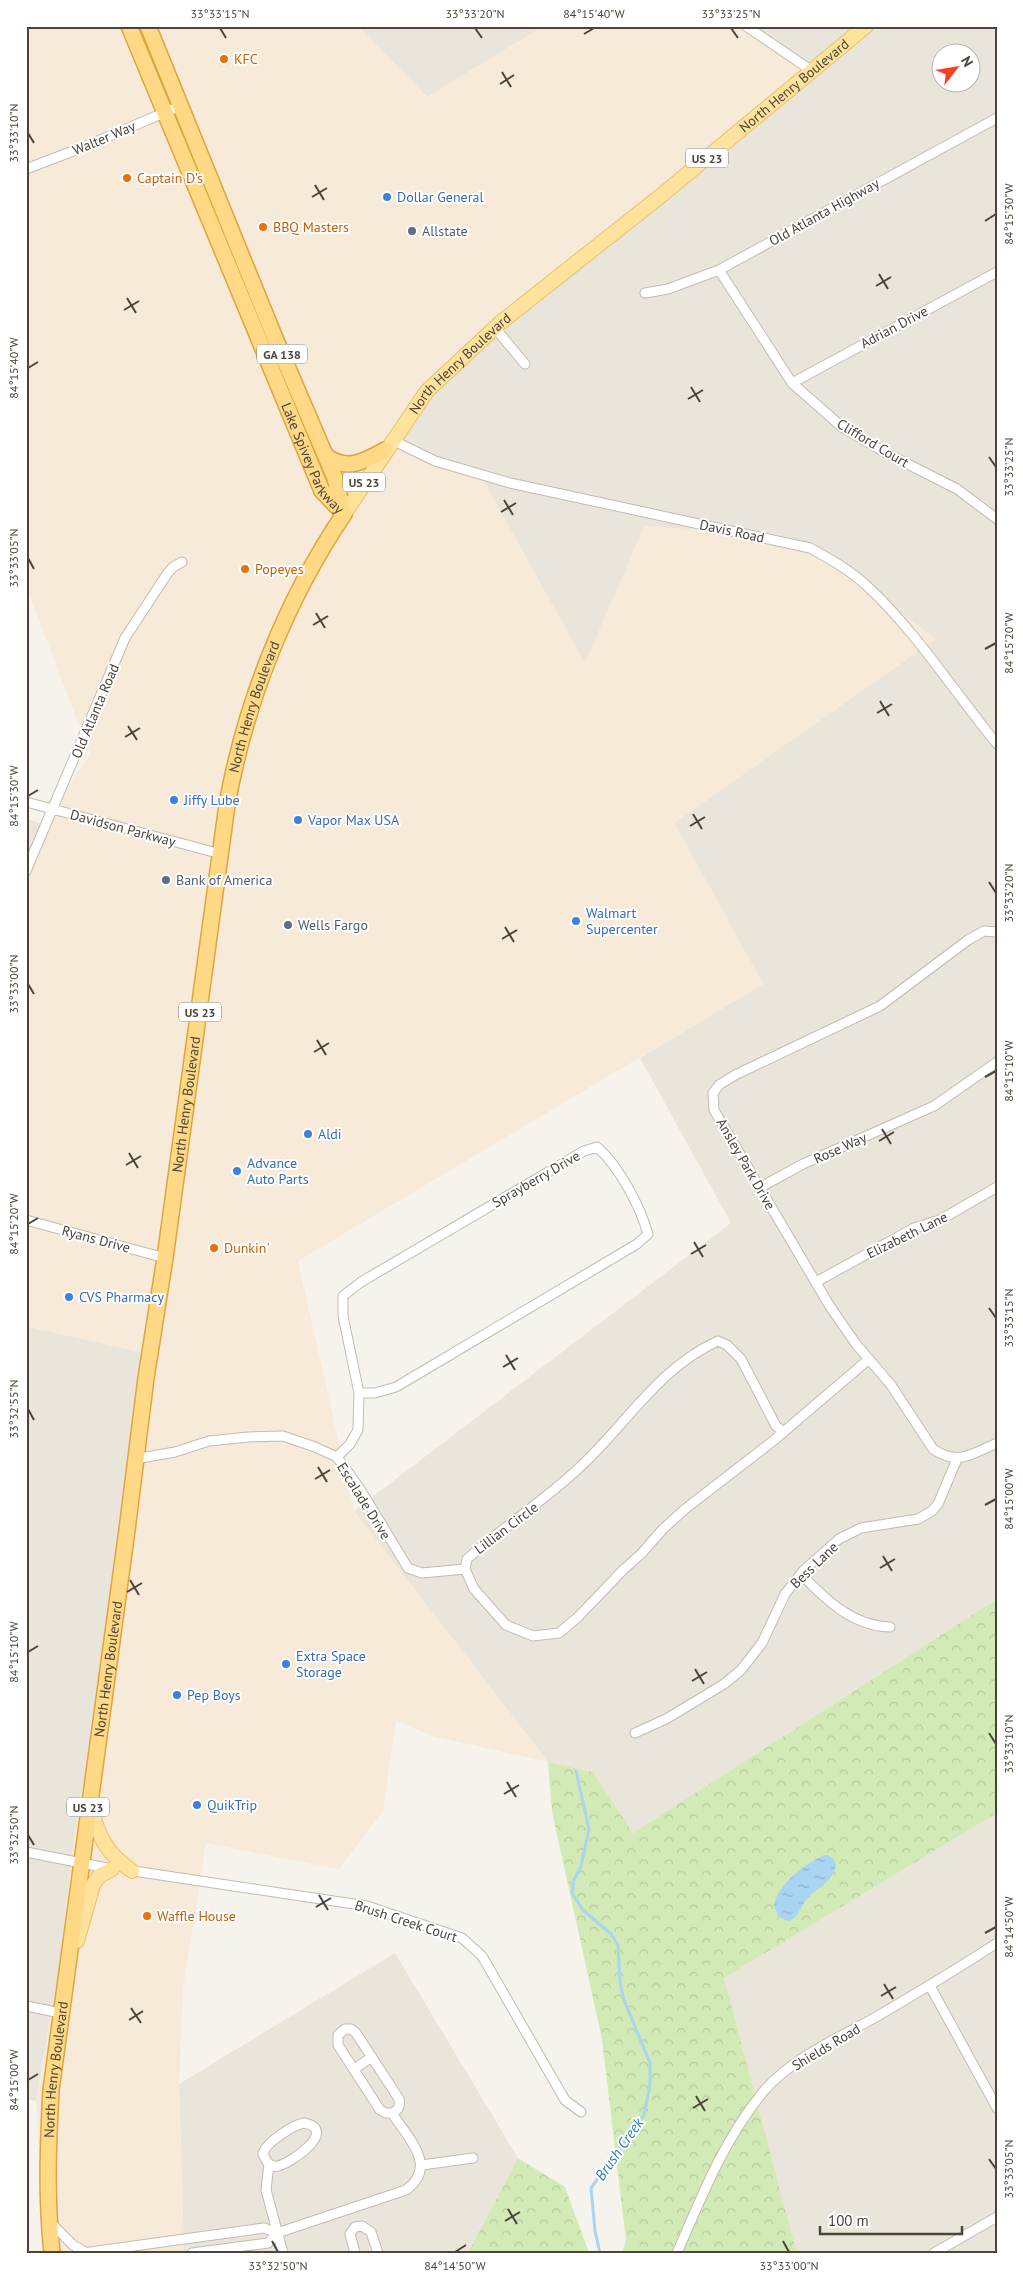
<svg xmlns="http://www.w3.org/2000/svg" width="1023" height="2279" font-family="'PT Sans',sans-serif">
	<defs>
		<pattern id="forest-crowns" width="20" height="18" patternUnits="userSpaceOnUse" patternTransform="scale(1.25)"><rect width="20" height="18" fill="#d2eab5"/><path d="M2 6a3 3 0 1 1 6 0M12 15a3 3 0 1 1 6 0" fill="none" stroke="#b6ca9c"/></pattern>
		<pattern id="water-ripples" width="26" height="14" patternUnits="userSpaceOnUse" patternTransform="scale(1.25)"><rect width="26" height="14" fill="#a9d4f2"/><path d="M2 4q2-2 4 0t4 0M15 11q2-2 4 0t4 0" fill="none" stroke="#8caec5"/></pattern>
	</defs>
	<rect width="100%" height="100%" fill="#f6f3ec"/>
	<path fill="#eae5da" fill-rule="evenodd" d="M 358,26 L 544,26 L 427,97 Z
		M 741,26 L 997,26 L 997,1599 L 633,1833 L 593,1772 L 548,1762 L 354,1511 L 731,1223 L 640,1058 L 763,984 L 674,823 L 935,639 L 585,664 L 484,482 L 390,441 L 444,370 L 815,77 ZM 940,52 L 970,52 L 970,82 L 940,82 Z
		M 26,818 L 44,825 L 26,868 Z
		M 26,1326 L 145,1353 L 104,1662 L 74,1839 L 59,1969 L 36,2101 L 26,2099 Z
		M 997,1813 L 997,2253 L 797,2253 L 724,1978 Z
		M 395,1953 L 518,2158 L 468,2253 L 184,2253 L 179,2084 Z"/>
	<path fill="#f7ead8" d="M 26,26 L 358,26 L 427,97 L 544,26 L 741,26 L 815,77 L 444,370 L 390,442 L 484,482 L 585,663 L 644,526 L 755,533 L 832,560 L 936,639 L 674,823 L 763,984 L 298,1261 L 354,1511 L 548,1762 L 432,1736 L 396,1720 L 383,1811 L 339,1869 L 206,1843 L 183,1988 L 179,2084 L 184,2253 L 45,2253 L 36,2101 L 59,1969 L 74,1839 L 104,1662 L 144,1353 L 26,1326 L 26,868 L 44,825 L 90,754 L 26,586 Z"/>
	<path fill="url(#forest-crowns)" d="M 997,1599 L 997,1813 L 724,1978 L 797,2253 L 622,2253 L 626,2241 L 602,2039 L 552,1812 L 548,1762 L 593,1772 L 633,1833 Z
		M 518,2158 L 565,2187 L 589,2253 L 468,2253 Z"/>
	<path fill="url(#water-ripples)" d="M 824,1855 L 830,1856 C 834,1860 837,1863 835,1869 C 832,1882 814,1890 806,1900 C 800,1908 798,1917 789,1921 L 779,1917 L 774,1906 C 778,1883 804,1865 824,1855 Z"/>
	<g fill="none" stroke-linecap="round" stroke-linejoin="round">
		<path stroke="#a9d4f2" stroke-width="3" d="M 576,1771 L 589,1829 L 581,1866 L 574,1880 L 572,1893 L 583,1910 L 611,1934 L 618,1945 L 620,1982 L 624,2000 L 650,2063 L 650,2085 L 644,2115 L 591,2188 L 595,2231 L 600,2253"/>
		<defs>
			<path id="minor" d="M 746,26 L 812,71
				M 26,169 L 86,146 L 180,106
				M 719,270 L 792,383 L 842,427 L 886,453 L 957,489 L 997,519
				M 645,293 L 668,289 L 719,270 L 997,118
				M 495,328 L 525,364
				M 792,383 L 997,272
				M 392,440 L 435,461 L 510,483 L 810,548 C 830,559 850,570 867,586 C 915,630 955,693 997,744
				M 26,802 L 221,854
				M 26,871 L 125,638 L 167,574 L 173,567 L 182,562
				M 997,932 L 984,931 L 968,940 L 880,1006 L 735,1075 L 719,1085 L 713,1093 L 714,1110 L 829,1305 L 856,1344 L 891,1385 L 933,1449 C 958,1466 972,1454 997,1443
				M 759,1188 L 803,1164 L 934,1106 L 997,1062
				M 26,1220 L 165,1258
				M 816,1282 L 914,1228 L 940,1220 L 997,1187
				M 784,1432 L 776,1426 L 741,1359 L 727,1345 L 718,1341 C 659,1367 625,1426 579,1468 C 544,1501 503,1527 467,1559 L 465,1569 L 474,1589 L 506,1625 L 533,1636 L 559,1633 L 578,1617 L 623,1570 L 641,1554 L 663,1529 L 685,1509 L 773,1441 L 869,1359
				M 337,1457 L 350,1444 L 358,1430 L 359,1393 L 343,1316 L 343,1296 L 361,1282 L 584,1151 L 597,1147 C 619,1166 640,1206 648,1234 L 637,1244 L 396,1387 L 375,1393 L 359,1393
				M 135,1459 L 175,1452 L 209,1441 L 248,1437 L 283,1436 L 315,1447 L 337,1457 L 360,1489 L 408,1568 L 422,1573 L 465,1569
				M 801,1574 C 825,1599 852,1626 890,1627
				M 635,1733 L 666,1719 L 701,1698 L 724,1684 L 741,1670 L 762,1643 L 785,1594 L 804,1570 L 839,1539 L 861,1528 L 918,1519 L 932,1511 L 938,1504 L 957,1459
				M 26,1852 L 112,1869
				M 127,1870 L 367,1906 L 462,1938 L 482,1956 L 565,2100 L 581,2112
				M 930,1986 L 997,2108
				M 26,2006 L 61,2013
				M 345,2029 L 351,2029 L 356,2033 L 399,2099 C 401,2108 396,2114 386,2113 L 380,2110 L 338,2045 L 338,2035 Z
				M 354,2069 L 372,2057
				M 304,2123 C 339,2130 291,2163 278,2166 C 273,2167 270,2165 267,2162 L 263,2154 C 265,2143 293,2125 304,2123 Z
				M 269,2164 L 266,2190 L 283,2253
				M 422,2165 L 473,2158
				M 50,2222 L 73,2245 L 85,2252
				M 83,2253 L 264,2228 L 277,2233
				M 192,2253 L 268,2243 L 277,2233 L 406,2190 C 439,2166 407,2137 392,2113
				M 355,2253 L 350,2234 L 355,2227 L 362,2226 L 371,2232 L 378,2253
				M 677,2253 C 701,2198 724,2139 763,2092 C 792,2058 838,2038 876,2017 C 917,1993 957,1969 997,1943
				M 934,2253 L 997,2217"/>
			<g id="primary">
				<path id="s1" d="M 344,514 L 427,391 L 500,323 L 663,194 L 866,26"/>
				<path d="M 91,1806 C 97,1835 107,1854 132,1871"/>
				<path d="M 77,1941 L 93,1885 L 99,1876 L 112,1869"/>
			</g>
			<g id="trunk">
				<path id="s2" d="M 129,26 L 322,491 L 344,514"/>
				<path d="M 148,26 L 275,338 L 335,478 L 343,512"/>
				<path d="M 326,456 C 347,472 365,461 385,450"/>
				<path id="s3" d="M 52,2253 C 46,2198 48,2145 51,2090 L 127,1530 L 146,1378 L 165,1258 L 227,805 C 245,703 286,600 344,514"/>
			</g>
		</defs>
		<use href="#minor" stroke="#c2bbae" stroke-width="11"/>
		<use href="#primary" stroke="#e6c16a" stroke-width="16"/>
		<use href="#trunk" stroke="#e0a43c" stroke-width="18"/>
		<use href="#minor" stroke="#fff" stroke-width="9"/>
		<use href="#primary" stroke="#ffe39c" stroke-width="14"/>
		<use href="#trunk" stroke="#ffd985" stroke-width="15"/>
	</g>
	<path fill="none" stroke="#4b4439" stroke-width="2" d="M 220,28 L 226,38M 475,28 L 482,38M 731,28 L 738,38M 584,34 L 594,28M 502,72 L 511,87M 500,84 L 514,75M 28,133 L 34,143M 315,185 L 324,200M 312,197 L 327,188M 985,221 L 996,214M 879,274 L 888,289M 876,286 L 891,277M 127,298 L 136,313M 124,310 L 139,301M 28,368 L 38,362M 691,387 L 700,402M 688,399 L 703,390M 989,457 L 996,467M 504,500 L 513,515M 501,512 L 516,503M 28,558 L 34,569M 316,613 L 325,628M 313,625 L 328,616M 985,649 L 996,643M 880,701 L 889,716M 877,713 L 892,704M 128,726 L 137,740M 125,737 L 140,728M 28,796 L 38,790M 693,814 L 702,829M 690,826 L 705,817M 989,882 L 996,893M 505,927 L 514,942M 502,939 L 517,930M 28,984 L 34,994M 317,1040 L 326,1055M 314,1052 L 329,1043M 985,1077 L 996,1071M 882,1129 L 891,1144M 879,1141 L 894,1132M 129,1153 L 138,1168M 126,1165 L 141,1156M 28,1224 L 38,1218M 694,1242 L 703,1257M 691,1254 L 706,1245M 989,1308 L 996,1318M 506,1355 L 515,1370M 503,1367 L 518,1358M 28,1409 L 34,1420M 318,1467 L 327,1482M 315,1479 L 330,1470M 985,1505 L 996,1499M 883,1556 L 892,1571M 880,1568 L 895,1559M 130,1580 L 139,1595M 127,1592 L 142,1583M 28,1652 L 38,1646M 695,1669 L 704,1684M 692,1681 L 707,1672M 989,1733 L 996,1744M 507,1782 L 516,1797M 504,1794 L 519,1785M 28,1835 L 34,1845M 319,1895 L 328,1910M 316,1907 L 331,1898M 985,1933 L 996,1927M 884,1984 L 893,1999M 881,1996 L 896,1987M 131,2008 L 141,2023M 129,2020 L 143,2011M 28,2080 L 38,2074M 696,2096 L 705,2111M 693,2108 L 708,2099M 989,2159 L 996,2169M 508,2209 L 517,2224M 505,2221 L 520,2212M 272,2241 L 278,2252M 783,2241 L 789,2252M 455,2252 L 466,2245"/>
	<g fill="#e8710a" stroke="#fff" stroke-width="2">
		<circle cx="224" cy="59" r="5"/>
		<circle cx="127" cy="178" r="5"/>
		<circle cx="263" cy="227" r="5"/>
		<circle cx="245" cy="569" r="5"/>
		<circle cx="214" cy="1248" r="5"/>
		<circle cx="147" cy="1916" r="5"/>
	</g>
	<g fill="#3f7fe0" stroke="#fff" stroke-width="2">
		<circle cx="387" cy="197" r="5"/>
		<circle cx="174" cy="800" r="5"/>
		<circle cx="298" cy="820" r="5"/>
		<circle cx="576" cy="921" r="5"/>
		<circle cx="308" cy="1134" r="5"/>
		<circle cx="237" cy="1171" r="5"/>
		<circle cx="69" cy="1297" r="5"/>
		<circle cx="286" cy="1664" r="5"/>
		<circle cx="177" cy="1695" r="5"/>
		<circle cx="197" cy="1805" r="5"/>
	</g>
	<g fill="#5c6f8a" stroke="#fff" stroke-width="2">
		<circle cx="412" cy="231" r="5"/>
		<circle cx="166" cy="880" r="5"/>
		<circle cx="288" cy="925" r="5"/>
	</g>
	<g text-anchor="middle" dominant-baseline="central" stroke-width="4" stroke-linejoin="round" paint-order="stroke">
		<g fill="#fff" stroke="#817c74" stroke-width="1">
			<rect x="686" y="148.5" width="42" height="19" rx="4"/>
			<rect x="257" y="344.5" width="50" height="19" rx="4"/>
			<rect x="343" y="472.5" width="42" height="19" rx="4"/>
			<rect x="179" y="1002.5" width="42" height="19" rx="4"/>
			<rect x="67" y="1797.5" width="42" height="19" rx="4"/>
		</g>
		<g font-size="12" font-weight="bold" fill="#4b4439">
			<text x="707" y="158">US 23</text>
			<text x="282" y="354">GA 138</text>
			<text x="364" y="482">US 23</text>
			<text x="200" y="1012">US 23</text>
			<text x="88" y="1807">US 23</text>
		</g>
		<g font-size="14" fill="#c56008" stroke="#fff" text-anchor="start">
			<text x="234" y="59">KFC</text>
			<text x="137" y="178">Captain D's</text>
			<text x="273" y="227">BBQ Masters</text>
			<text x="255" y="569">Popeyes</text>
			<text x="224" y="1248">Dunkin'</text>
			<text x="157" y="1916">Waffle House</text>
		</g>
		<g font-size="14" fill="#4b4439" stroke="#fff">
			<text stroke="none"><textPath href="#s1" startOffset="626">North Henry Boulevard</textPath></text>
			<text transform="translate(104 138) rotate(-23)">Walter Way</text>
			<text transform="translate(824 212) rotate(-29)">Old Atlanta Highway</text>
			<text transform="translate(894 327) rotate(-28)">Adrian Drive</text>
			<text stroke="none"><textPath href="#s1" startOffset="191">North Henry Boulevard</textPath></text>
			<text transform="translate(873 443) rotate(31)">Clifford Court</text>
			<text stroke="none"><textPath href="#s2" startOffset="470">Lake Spivey Parkway</textPath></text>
			<text transform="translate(732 531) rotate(12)">Davis Road</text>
			<text stroke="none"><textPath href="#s3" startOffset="1562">North Henry Boulevard</textPath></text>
			<text transform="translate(95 711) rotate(-67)">Old Atlanta Road</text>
			<text transform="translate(123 828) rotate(15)">Davidson Parkway</text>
			<text stroke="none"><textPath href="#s3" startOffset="1158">North Henry Boulevard</textPath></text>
			<text transform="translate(840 1148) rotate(-24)">Rose Way</text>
			<text transform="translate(746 1164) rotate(60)">Ansley Park Drive</text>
			<text transform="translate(536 1179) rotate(-30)">Sprayberry Drive</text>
			<text transform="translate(907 1235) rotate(-26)">Elizabeth Lane</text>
			<text transform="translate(96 1239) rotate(15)">Ryans Drive</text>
			<text transform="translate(364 1501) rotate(58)">Escalade Drive</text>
			<text transform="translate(506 1528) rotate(-37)">Lillian Circle</text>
			<text transform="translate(814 1565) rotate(-44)">Bess Lane</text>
			<text stroke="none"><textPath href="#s3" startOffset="588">North Henry Boulevard</textPath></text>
			<text transform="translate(406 1921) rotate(18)">Brush Creek Court</text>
			<text transform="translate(826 2047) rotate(-31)">Shields Road</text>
			<text stroke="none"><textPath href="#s3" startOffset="184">North Henry Boulevard</textPath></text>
		</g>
		<g font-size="14" fill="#366cbe" stroke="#fff" text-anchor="start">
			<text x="397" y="197">Dollar General</text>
			<text x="184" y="800">Jiffy Lube</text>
			<text x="308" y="820">Vapor Max USA</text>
			<text x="586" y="913">Walmart<tspan x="586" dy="16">Supercenter</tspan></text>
			<text x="318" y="1134">Aldi</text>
			<text x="247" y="1163">Advance<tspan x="247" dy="16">Auto Parts</tspan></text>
			<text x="79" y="1297">CVS Pharmacy</text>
			<text x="296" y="1656">Extra Space<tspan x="296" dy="16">Storage</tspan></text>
			<text x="187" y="1695">Pep Boys</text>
			<text x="207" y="1805">QuikTrip</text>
		</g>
		<g font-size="14" fill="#4e5e75" stroke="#fff" text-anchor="start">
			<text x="422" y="231">Allstate</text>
			<text x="176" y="880">Bank of America</text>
			<text x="298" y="925">Wells Fargo</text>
		</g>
		<g font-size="15" font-style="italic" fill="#2e7ab2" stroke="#fff">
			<text transform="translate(619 2149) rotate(-55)">Brush Creek</text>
		</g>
	</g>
	<rect width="1023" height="2279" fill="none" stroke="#ffffff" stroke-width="55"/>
	<g transform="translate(956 68) rotate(59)"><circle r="24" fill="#ffffff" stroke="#b7b4b0"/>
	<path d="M0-4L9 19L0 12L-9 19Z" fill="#fc3f1d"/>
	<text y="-8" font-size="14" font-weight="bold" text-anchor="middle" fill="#4b4439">N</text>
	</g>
	<path d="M820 2226v8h142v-8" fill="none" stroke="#4b4439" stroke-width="2.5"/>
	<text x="828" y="2226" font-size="15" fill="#4b4439" stroke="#ffffff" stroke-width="4" paint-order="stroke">100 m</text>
	<rect x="28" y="28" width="968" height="2224" fill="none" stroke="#4b4439" stroke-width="2"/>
	<g font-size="12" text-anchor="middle" fill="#4b4439">
		<text x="220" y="18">33°33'15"N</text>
		<text x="475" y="18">33°33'20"N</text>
		<text x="594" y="18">84°15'40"W</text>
		<text x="731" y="18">33°33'25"N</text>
		<text transform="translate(14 133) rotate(-90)" y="4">33°33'10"N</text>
		<text transform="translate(1009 214) rotate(-90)" y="4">84°15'30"W</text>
		<text transform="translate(14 368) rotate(-90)" y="4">84°15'40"W</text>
		<text transform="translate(1009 467) rotate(-90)" y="4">33°33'25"N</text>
		<text transform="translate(14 558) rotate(-90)" y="4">33°33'05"N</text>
		<text transform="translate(1009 643) rotate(-90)" y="4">84°15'20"W</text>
		<text transform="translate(14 796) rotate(-90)" y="4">84°15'30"W</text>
		<text transform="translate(1009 893) rotate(-90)" y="4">33°33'20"N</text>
		<text transform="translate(14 984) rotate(-90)" y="4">33°33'00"N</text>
		<text transform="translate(1009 1071) rotate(-90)" y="4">84°15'10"W</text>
		<text transform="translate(14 1224) rotate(-90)" y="4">84°15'20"W</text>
		<text transform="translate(1009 1318) rotate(-90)" y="4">33°33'15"N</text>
		<text transform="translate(14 1409) rotate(-90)" y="4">33°32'55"N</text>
		<text transform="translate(1009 1499) rotate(-90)" y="4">84°15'00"W</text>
		<text transform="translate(14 1652) rotate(-90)" y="4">84°15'10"W</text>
		<text transform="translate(1009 1744) rotate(-90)" y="4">33°33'10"N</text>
		<text transform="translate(14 1835) rotate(-90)" y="4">33°32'50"N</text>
		<text transform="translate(1009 1927) rotate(-90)" y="4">84°14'50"W</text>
		<text transform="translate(14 2080) rotate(-90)" y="4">84°15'00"W</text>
		<text transform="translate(1009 2169) rotate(-90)" y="4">33°33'05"N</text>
		<text x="278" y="2270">33°32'50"N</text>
		<text x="455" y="2270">84°14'50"W</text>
		<text x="789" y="2270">33°33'00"N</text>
	</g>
</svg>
